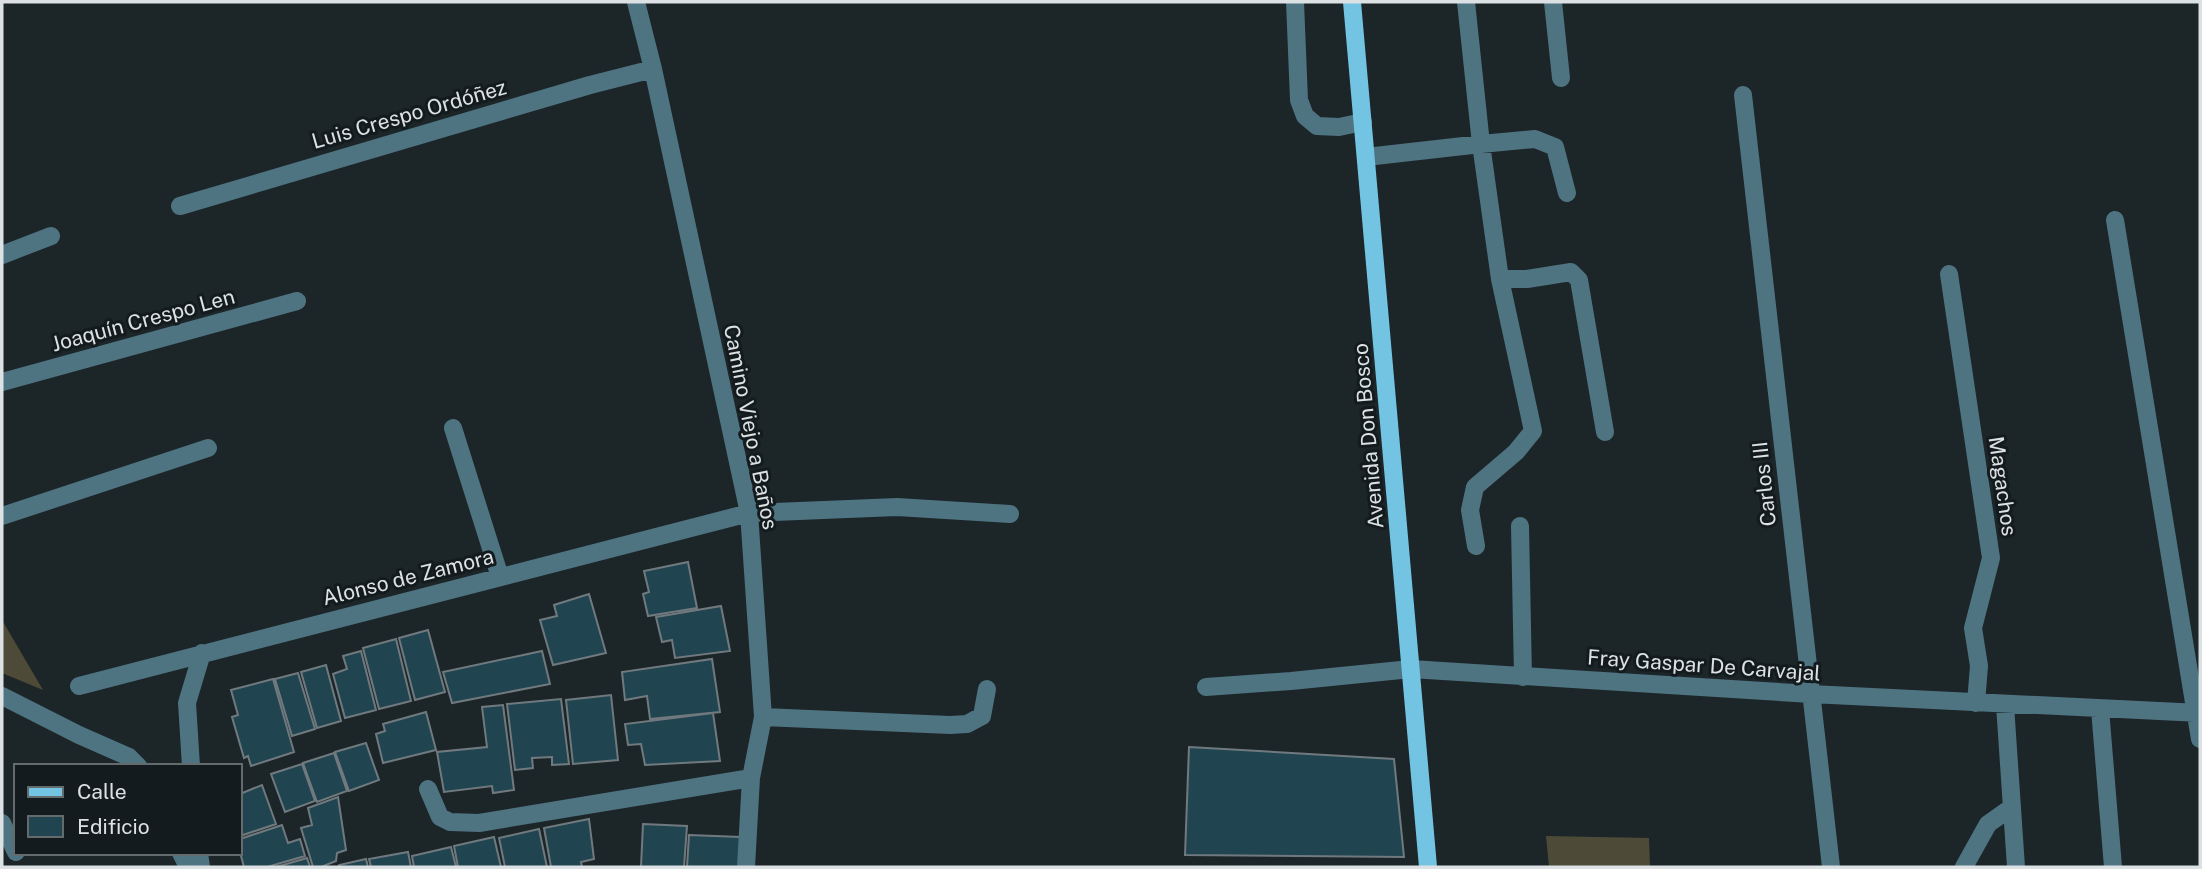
<svg xmlns="http://www.w3.org/2000/svg" width="2202" height="869" font-family="'Public Sans',sans-serif">
	<rect width="100%" height="100%" fill="#1c2528"/>
	<path fill="#4d4b38" d="M 2,620 L 43,690 L 2,673 Z
		M 1546,836 L 1649,838 L 1650,867 L 1549,867 Z"/>
	<path fill="#214451" stroke="#707a7e" stroke-width="2" d="M 688,562 L 697,608 L 648,616 L 643,594 L 649,592 L 644,571 Z
		M 589,594 L 606,653 L 553,665 L 540,620 L 557,616 L 554,605 Z
		M 721,606 L 730,651 L 675,658 L 672,640 L 662,642 L 656,617 Z
		M 428,630 L 445,692 L 415,700 L 399,638 Z
		M 396,639 L 411,701 L 379,709 L 363,648 Z
		M 361,651 L 376,710 L 345,718 L 333,674 L 347,669 L 343,656 Z
		M 542,651 L 550,684 L 452,703 L 443,672 Z
		M 712,659 L 720,712 L 650,719 L 647,696 L 625,700 L 622,672 Z
		M 326,665 L 341,721 L 317,728 L 301,672 Z
		M 298,673 L 315,729 L 292,736 L 275,679 Z
		M 273,679 L 294,752 L 251,766 L 248,756 L 244,758 L 232,717 L 238,715 L 231,690 Z
		M 611,695 L 618,760 L 573,764 L 566,700 Z
		M 561,699 L 569,764 L 552,765 L 552,757 L 532,758 L 533,768 L 515,770 L 507,704 Z
		M 503,705 L 514,790 L 493,793 L 492,786 L 444,792 L 437,752 L 487,747 L 482,707 Z
		M 426,712 L 436,750 L 383,763 L 376,734 L 385,731 L 383,724 Z
		M 713,713 L 720,761 L 645,765 L 641,744 L 628,745 L 625,724 Z
		M 366,743 L 379,780 L 349,791 L 335,752 Z
		M 1189,747 L 1394,759 L 1404,857 L 1185,855 Z
		M 334,753 L 347,791 L 317,802 L 303,763 Z
		M 302,764 L 315,801 L 285,812 L 271,774 Z
		M 262,785 L 276,824 L 240,836 L 240,794 Z
		M 338,797 L 346,850 L 337,853 L 336,861 L 321,867 L 313,867 L 301,828 L 312,825 L 308,808 Z
		M 589,819 L 594,859 L 581,862 L 582,867 L 551,867 L 544,828 Z
		M 643,824 L 687,826 L 684,867 L 641,867 Z
		M 282,825 L 288,843 L 300,839 L 305,856 L 267,867 L 244,867 L 240,852 L 240,839 Z
		M 539,829 L 547,867 L 505,867 L 499,838 Z
		M 689,835 L 741,837 L 740,867 L 687,867 Z
		M 494,837 L 501,867 L 458,867 L 454,846 Z
		M 451,847 L 456,867 L 414,867 L 412,856 Z
		M 408,852 L 411,867 L 371,867 L 369,859 Z
		M 307,858 L 310,867 L 276,867 Z
		M 366,859 L 368,867 L 338,867 L 339,865 Z"/>
	<g fill="none" stroke-linecap="round" stroke-linejoin="round">
		<path stroke="#4e7381" stroke-width="18" d="M 636,2 L 653,69 L 749,513 L 763,717 L 751,778 L 746,867
			M 1295,2 L 1299,100 L 1305,116 L 1317,126 L 1339,127 L 1363,122
			M 1553,2 L 1561,78
			M 1743,95 L 1831,867
			M 1366,157 L 1481,144 L 1466,2
			M 1567,193 L 1555,147 L 1535,139 L 1481,144 L 1500,279 L 1527,279 L 1571,272 L 1579,280 L 1605,432
			M 180,206 L 590,85 L 653,69
			M 2115,220 L 2200,739
			M 2,255 L 51,236
			M 1949,274 L 1991,558 L 1973,628 L 1979,666 L 1976,703
			M 2,382 L 297,301
			M 453,428 L 500,577
			M 2,516 L 208,448
			M 1520,526 L 1523,677
			M 1476,546 L 1470,510 L 1475,487 L 1516,452 L 1533,431 L 1500,279
			M 79,686 L 749,513 L 897,507 L 1010,514
			M 1206,687 L 1291,681 L 1411,669 L 1811,694 L 2200,713
			M 2,696 L 79,735 L 129,757 L 138,766
			M 2005,705 L 2016,867
			M 2100,709 L 2113,867
			M 763,717 L 950,725 L 967,724 L 982,716 L 987,689
			M 191,766 L 187,703 L 202,653
			M 428,789 L 440,817 L 450,822 L 479,823 L 751,778
			M 2,823 L 16,852
			M 181,853 L 188,867
			M 199,853 L 201,867
			M 1964,867 L 1988,824 L 2012,807"/>
		<path stroke="#73c3e2" stroke-width="18" d="M 1352,2 L 1428,867"/>
	</g>
	<g text-anchor="middle" dominant-baseline="central" stroke-width="6" stroke-linejoin="round" paint-order="stroke">
		<g font-size="21" fill="#dce2e4" stroke="#131b1e">
			<text transform="translate(409 114) rotate(-16)">Luis Crespo Ordóñez</text>
			<text transform="translate(143 320) rotate(-15)">Joaquín Crespo Len</text>
			<text transform="translate(751 427) rotate(79)">Camino Viejo a Baños</text>
			<text transform="translate(1368 436) rotate(-95)">Avenida Don Bosco</text>
			<text transform="translate(1764 484) rotate(-96)">Carlos III</text>
			<text transform="translate(2003 486) rotate(82)">Magachos</text>
			<text transform="translate(408 577) rotate(-14)">Alonso de Zamora</text>
			<text transform="translate(1704 665) rotate(4)">Fray Gaspar De Carvajal</text>
		</g>
	</g>
	<rect width="2202" height="869" fill="none" stroke="#dce2e4" stroke-width="7"/>
	<rect x="14" y="764" width="228" height="91" fill="#131b1e" stroke="#636b6d" stroke-width="2"/>
	<rect x="28" y="787" width="35" height="10" fill="#73c3e2" stroke="#636b6d" stroke-width="2"/>
	<text x="77" y="799" font-size="21" fill="#dce2e4">Calle</text>
	<rect x="28" y="816" width="35" height="21" fill="#214451" stroke="#636b6d" stroke-width="2"/>
	<text x="77" y="834" font-size="21" fill="#dce2e4">Edificio</text>
</svg>
